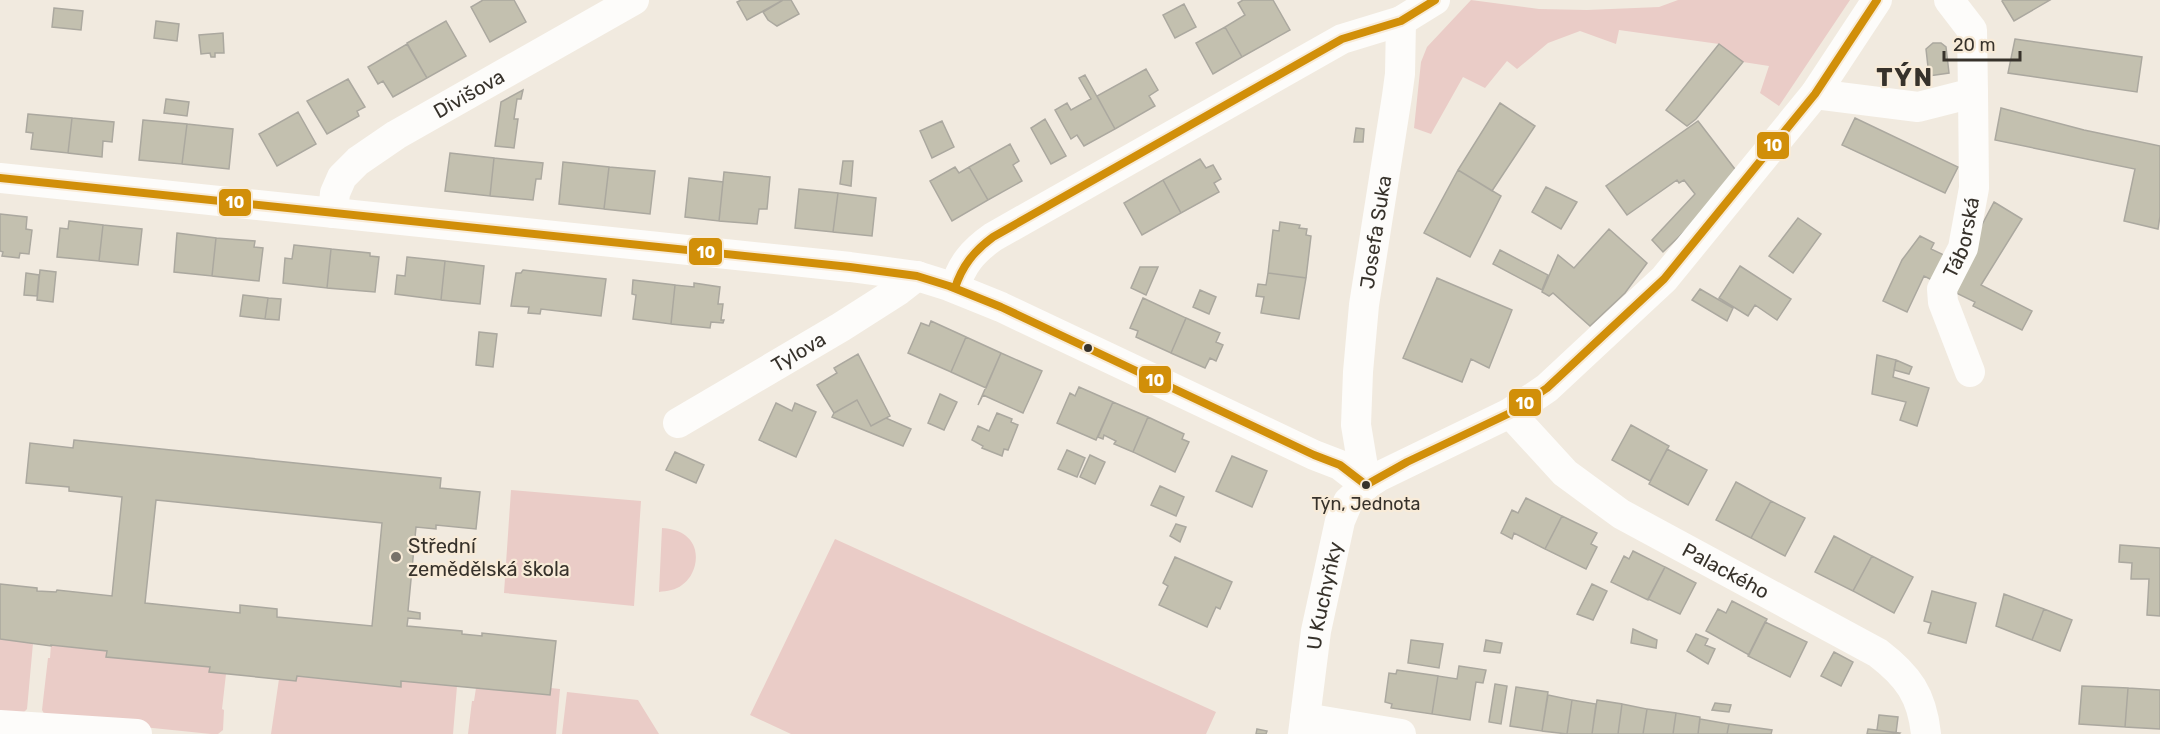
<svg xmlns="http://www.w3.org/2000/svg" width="2160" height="734" font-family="Rubik,sans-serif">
	<rect width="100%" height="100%" fill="#f1eadf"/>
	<path fill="#eaccc7" d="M 1471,0 L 1539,9 L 1587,10 L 1659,7 L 1678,0 L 1850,0 L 1779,106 L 1760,93 L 1769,66 L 1743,62 L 1719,44 L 1619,30 L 1616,44 L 1580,31 L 1548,43 L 1517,69 L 1507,61 L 1485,88 L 1463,77 L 1431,134 L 1414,128 L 1421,62 L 1427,47 Z
		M 511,490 L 641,501 L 634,606 L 504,593 Z
		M 662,528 C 683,529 700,541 695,565 C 693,573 689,580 682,585 C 676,590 667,591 659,592 Z
		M 835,539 L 1216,712 L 1206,734 L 791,734 L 750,715 Z
		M 0,639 L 33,643 L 27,709 L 21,715 L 0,716 Z
		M 51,645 L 107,651 L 106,657 L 210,667 L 209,672 L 226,674 L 222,709 L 224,710 L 223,730 L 218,734 L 211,734 L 46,717 L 42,710 L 48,658 L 50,658 Z
		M 297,676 L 400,687 L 401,681 L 457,686 L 453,734 L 271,734 L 279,679 L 296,681 Z
		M 476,688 L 550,695 L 551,688 L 560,689 L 556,734 L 468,734 L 472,701 L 474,701 Z
		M 567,692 L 638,700 L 659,734 L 562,734 Z"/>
	<path fill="#c3c0af" stroke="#aba89f" stroke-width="1.5" fill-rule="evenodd" d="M 483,0 L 514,0 L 526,22 L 490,42 L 471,7 Z
		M 741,0 L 783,0 L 747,20 L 737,2 Z
		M 783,0 L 791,0 L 799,14 L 777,26 L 768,20 L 763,12 Z
		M 1243,0 L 1273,0 L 1290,30 L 1242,57 L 1225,27 L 1245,15 L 1238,3 Z
		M 2003,0 L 2050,0 L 2014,21 L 2002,1 Z
		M 1184,4 L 1196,27 L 1175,38 L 1163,15 Z
		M 54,8 L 83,11 L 81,30 L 52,27 Z
		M 156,21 L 179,24 L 177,41 L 154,38 Z
		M 446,21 L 466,56 L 427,78 L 407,43 Z
		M 1225,27 L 1242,57 L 1213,74 L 1196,43 Z
		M 223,33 L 224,53 L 215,53 L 215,57 L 211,57 L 210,53 L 201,54 L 199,35 Z
		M 2015,39 L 2142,57 L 2137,92 L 2008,73 Z
		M 1933,43 L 1941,43 L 1946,47 L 1949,73 L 1929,76 L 1926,49 Z
		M 407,44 L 427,78 L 393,97 L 383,81 L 378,84 L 368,67 Z
		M 1719,44 L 1743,62 L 1696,119 L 1687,126 L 1666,110 Z
		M 1146,69 L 1158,90 L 1149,96 L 1155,106 L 1115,129 L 1097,96 Z
		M 1085,75 L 1115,129 L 1084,146 L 1077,135 L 1071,139 L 1055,110 L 1067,103 L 1071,110 L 1091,99 L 1079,78 Z
		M 348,79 L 365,107 L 357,111 L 359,116 L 327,134 L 307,101 Z
		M 523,90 L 521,99 L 517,99 L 514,119 L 518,119 L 514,148 L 495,146 L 501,102 Z
		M 166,99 L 189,102 L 187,116 L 164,113 Z
		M 1500,103 L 1535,126 L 1492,191 L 1458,170 Z
		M 2001,108 L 2084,130 L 2160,146 L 2160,216 L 2158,229 L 2124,221 L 2135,169 L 1995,140 Z
		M 298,112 L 316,144 L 277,166 L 259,134 Z
		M 28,114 L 72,118 L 68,153 L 31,149 L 33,133 L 26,132 Z
		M 72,118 L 114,122 L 112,142 L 103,141 L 102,157 L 68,153 Z
		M 1855,118 L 1958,167 L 1945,193 L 1842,145 Z
		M 1045,119 L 1066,156 L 1051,164 L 1031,128 Z
		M 143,120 L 187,124 L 182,164 L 139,160 Z
		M 942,121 L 954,147 L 932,158 L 920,131 Z
		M 1698,121 L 1741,177 L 1663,252 L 1652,240 L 1695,194 L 1684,180 L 1679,183 L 1677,180 L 1627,215 L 1606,186 Z
		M 187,124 L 233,129 L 229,169 L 182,164 Z
		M 1356,128 L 1364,129 L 1363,142 L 1354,142 Z
		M 1010,144 L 1019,161 L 1013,165 L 1022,181 L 988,200 L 969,167 Z
		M 450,153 L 494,158 L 490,196 L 445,191 Z
		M 494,158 L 543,163 L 541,179 L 536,179 L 533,200 L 490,196 Z
		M 1200,159 L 1206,168 L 1213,165 L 1221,179 L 1214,183 L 1219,192 L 1181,213 L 1163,180 Z
		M 843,161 L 853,161 L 851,186 L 840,184 Z
		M 563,162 L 609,167 L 604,209 L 559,204 Z
		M 609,167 L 655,171 L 650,214 L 604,209 Z
		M 955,167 L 959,173 L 969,167 L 988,200 L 952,221 L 930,181 Z
		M 1458,170 L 1501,196 L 1470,257 L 1424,233 Z
		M 724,172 L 770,177 L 767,209 L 759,209 L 757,224 L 719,221 Z
		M 689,178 L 723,182 L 719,221 L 685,217 Z
		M 1163,180 L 1181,213 L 1142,235 L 1124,203 Z
		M 1546,187 L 1577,202 L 1561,229 L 1532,212 Z
		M 799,189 L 838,193 L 833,232 L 795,228 Z
		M 838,193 L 876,198 L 872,236 L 833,232 Z
		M 1994,202 L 2022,219 L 1981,285 L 2032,311 L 2022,330 L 1973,306 L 1975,302 L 1948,289 Z
		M 0,214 L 27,217 L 26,229 L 32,230 L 29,254 L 20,253 L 19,258 L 2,256 L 3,252 L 0,251 Z
		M 1798,218 L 1821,234 L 1793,273 L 1769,256 Z
		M 69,221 L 103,225 L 99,261 L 57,257 L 60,228 L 68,229 Z
		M 1280,222 L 1300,225 L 1299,228 L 1307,229 L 1306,235 L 1311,236 L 1306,278 L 1268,273 L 1273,230 L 1279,231 Z
		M 103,225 L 142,229 L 138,265 L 99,261 Z
		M 1609,229 L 1647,263 L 1625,293 L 1590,326 L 1553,293 L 1549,296 L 1542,292 L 1558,255 L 1574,268 Z
		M 177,233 L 216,238 L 212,276 L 174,272 Z
		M 1920,236 L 1934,243 L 1931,249 L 1946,256 L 1934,281 L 1924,276 L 1907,312 L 1883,301 L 1902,260 Z
		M 216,238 L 255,241 L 254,247 L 263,248 L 259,281 L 212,276 Z
		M 294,245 L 331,249 L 327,288 L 283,283 L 285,258 L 292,259 Z
		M 331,249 L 370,253 L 370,256 L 379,257 L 375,292 L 327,288 Z
		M 1500,250 L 1548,275 L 1542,290 L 1493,264 Z
		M 407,257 L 445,261 L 441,300 L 395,294 L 397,275 L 405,276 Z
		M 445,261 L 484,266 L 480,304 L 441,300 Z
		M 1740,266 L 1791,299 L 1777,320 L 1755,305 L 1748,316 L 1719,298 Z
		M 1140,267 L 1158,267 L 1146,295 L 1131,288 Z
		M 40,270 L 56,272 L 53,302 L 37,300 Z
		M 523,270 L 606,279 L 601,316 L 541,309 L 540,314 L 528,313 L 529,307 L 511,306 L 516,273 L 521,273 Z
		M 26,273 L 39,275 L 37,296 L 24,295 Z
		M 1268,273 L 1306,278 L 1299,319 L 1261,313 L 1264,297 L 1256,296 L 1258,284 L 1266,285 Z
		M 1437,278 L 1512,310 L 1489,368 L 1471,359 L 1462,382 L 1403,358 Z
		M 633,280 L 675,285 L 671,324 L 633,319 L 636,295 L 632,294 Z
		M 694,283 L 720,287 L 718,304 L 723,304 L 721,320 L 724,320 L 723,323 L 711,322 L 710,328 L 671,324 L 675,285 L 694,287 Z
		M 1700,289 L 1733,308 L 1727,321 L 1692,300 Z
		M 1200,290 L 1216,297 L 1209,314 L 1193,307 Z
		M 243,295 L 268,298 L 265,319 L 240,316 Z
		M 268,298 L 281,299 L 279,320 L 265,319 Z
		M 1143,298 L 1186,318 L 1171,353 L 1136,337 L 1138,331 L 1130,328 Z
		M 1186,318 L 1220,333 L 1216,342 L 1223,345 L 1216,361 L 1210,358 L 1205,368 L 1171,353 Z
		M 931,321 L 966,337 L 951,372 L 908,353 L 921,323 L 929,326 Z
		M 479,332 L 497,334 L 493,367 L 476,365 Z
		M 966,337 L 1001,353 L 986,388 L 951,372 Z
		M 1001,353 L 1042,371 L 1023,413 L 983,395 L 978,405 Z
		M 858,354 L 890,416 L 871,426 L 857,400 L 834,413 L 817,385 L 837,373 L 834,368 Z
		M 1877,355 L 1896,360 L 1893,377 L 1929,388 L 1917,426 L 1900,420 L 1906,402 L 1872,394 Z
		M 1896,360 L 1912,367 L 1909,374 L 1894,370 Z
		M 1079,387 L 1113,402 L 1096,440 L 1057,423 L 1070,393 L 1075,396 Z
		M 940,394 L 957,402 L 944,430 L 928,423 Z
		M 857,400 L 871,426 L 886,418 L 911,429 L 903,446 L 832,417 L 834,413 Z
		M 1113,402 L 1148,417 L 1133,452 L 1114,444 L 1116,441 L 1104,435 L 1103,439 L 1098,437 Z
		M 776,403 L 792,411 L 795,403 L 816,412 L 796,457 L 759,440 Z
		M 997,413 L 1012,419 L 1011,422 L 1018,425 L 1008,450 L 1004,449 L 1002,456 L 982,448 L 983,446 L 972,440 L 978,426 L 989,431 Z
		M 1148,417 L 1184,434 L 1182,439 L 1189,442 L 1175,472 L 1133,452 Z
		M 1631,425 L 1669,446 L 1650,481 L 1612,460 Z
		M 74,440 L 441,478 L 440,488 L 480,492 L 476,529 L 436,525 L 436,529 L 416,527 L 408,611 L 420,613 L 420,619 L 408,618 L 407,626 L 462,631 L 462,634 L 482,636 L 482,633 L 556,641 L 550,695 L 401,681 L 401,687 L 297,676 L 296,681 L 209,672 L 210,667 L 106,657 L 107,651 L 51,645 L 51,646 L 0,639 L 0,584 L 37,588 L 37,591 L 56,592 L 57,590 L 112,596 L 122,497 L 69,491 L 69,487 L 26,483 L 30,443 L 73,448 ZM 156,500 L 382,523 L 372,626 L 277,617 L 277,609 L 240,605 L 240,613 L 145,603 Z
		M 1667,449 L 1707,470 L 1688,505 L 1649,484 Z
		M 1067,450 L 1085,458 L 1077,477 L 1058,469 Z
		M 675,452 L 704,465 L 696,483 L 666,470 Z
		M 1090,455 L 1105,462 L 1095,484 L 1080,477 Z
		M 1232,456 L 1267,471 L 1252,507 L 1216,491 Z
		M 1736,482 L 1771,501 L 1751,538 L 1716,520 Z
		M 1160,486 L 1184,497 L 1176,516 L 1151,505 Z
		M 1526,498 L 1562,516 L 1545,549 L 1514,533 L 1512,539 L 1501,533 L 1512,510 L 1518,513 Z
		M 1771,501 L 1805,518 L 1785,556 L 1751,538 Z
		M 1562,516 L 1597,533 L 1591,544 L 1597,547 L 1586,569 L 1545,549 Z
		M 1176,524 L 1186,527 L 1180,542 L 1170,536 Z
		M 1834,536 L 1872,556 L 1853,591 L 1815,572 Z
		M 2120,545 L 2160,548 L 2160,616 L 2147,615 L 2149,579 L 2131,579 L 2132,563 L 2119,562 Z
		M 1633,551 L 1665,567 L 1648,600 L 1611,582 L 1624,556 L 1629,559 Z
		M 1872,556 L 1913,577 L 1894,613 L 1853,591 Z
		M 1175,557 L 1232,582 L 1220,609 L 1216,607 L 1207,627 L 1159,605 L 1168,586 L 1163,583 Z
		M 1665,567 L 1696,583 L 1680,614 L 1648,599 Z
		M 1592,584 L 1607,591 L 1593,620 L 1577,614 Z
		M 1932,591 L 1976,603 L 1966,643 L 1928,633 L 1931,623 L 1924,621 Z
		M 2004,594 L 2044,609 L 2032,640 L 1996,626 Z
		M 1732,601 L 1767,619 L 1749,655 L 1706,631 L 1718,609 L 1726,613 Z
		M 2044,609 L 2072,620 L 2060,651 L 2032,640 Z
		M 1765,622 L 1807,642 L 1790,677 L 1748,656 Z
		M 1633,629 L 1657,640 L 1656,648 L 1631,643 Z
		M 1696,634 L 1708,639 L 1705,645 L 1715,649 L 1708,664 L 1687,651 Z
		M 1411,640 L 1443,644 L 1439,668 L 1408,663 Z
		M 1486,640 L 1502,643 L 1500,653 L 1484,651 Z
		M 1834,652 L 1853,662 L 1841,686 L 1821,676 Z
		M 1459,666 L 1486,670 L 1483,683 L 1476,682 L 1470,720 L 1432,714 L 1438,676 L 1457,679 Z
		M 1397,670 L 1438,676 L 1432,714 L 1391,708 L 1392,704 L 1385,702 L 1389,673 L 1396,674 Z
		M 1495,684 L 1507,686 L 1501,724 L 1489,722 Z
		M 2082,686 L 2128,688 L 2125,727 L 2079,724 Z
		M 1516,687 L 1548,692 L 1542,731 L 1510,726 Z
		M 2128,688 L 2160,690 L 2160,729 L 2125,727 Z
		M 1548,695 L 1572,700 L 1567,734 L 1542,731 Z
		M 1572,700 L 1596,704 L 1592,734 L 1567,734 Z
		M 1597,700 L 1622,704 L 1618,734 L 1592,734 Z
		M 1715,703 L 1731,705 L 1729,712 L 1712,710 Z
		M 1622,704 L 1647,709 L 1643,734 L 1618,734 Z
		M 1647,709 L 1676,713 L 1673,734 L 1643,734 Z
		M 1676,713 L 1700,717 L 1698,734 L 1673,734 Z
		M 1879,715 L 1898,717 L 1896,733 L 1877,730 Z
		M 1700,719 L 1729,724 L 1727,734 L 1698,734 Z
		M 1729,724 L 1772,730 L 1771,734 L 1727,734 Z
		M 1257,729 L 1267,731 L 1266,734 L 1256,734 Z
		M 1868,729 L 1900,733 L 1899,734 L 1867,734 Z"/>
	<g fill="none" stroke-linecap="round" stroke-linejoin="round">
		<g stroke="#fdfcfa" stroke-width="30">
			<path d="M 1815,94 L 1918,107 L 1973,93 L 1972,30 L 1949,0"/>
			<path d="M 0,178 L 850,267 L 917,276 L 949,286 L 1001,307 L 1314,455 L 1340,465 L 1366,485"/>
			<path id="s1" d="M 333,213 L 335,193 L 342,177 L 358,161 L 396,135 L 634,0"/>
			<path d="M 955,288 C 961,265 973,251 993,237 L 1342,39 L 1401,21 L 1435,0"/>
			<path id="s2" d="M 1970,372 L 1943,302 L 1942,289 L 1963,248 L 1974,188 L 1973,93"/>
			<path id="s3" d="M 1510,413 L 1565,473 L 1621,514 L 1878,653 C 1908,676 1922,695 1926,734"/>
			<path id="s4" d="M 678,423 L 841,327 L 899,290 L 917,276"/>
			<path id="s5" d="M 1366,485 L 1356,425 L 1358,372 L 1364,305 L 1397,96 L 1400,74 L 1401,21"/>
			<path d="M 1305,718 L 1401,734"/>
			<path d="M 0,725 L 137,734"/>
			<path id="s6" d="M 1303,734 L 1316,631 L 1340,521 L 1348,502 L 1366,485 L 1380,476 L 1510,413 L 1547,388 L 1664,279 L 1815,94 L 1877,0"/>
		</g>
		<defs>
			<path id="bus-1" d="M 0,178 L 850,267 L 917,276 L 949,286 L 1001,307 L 1314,455 L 1340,465 L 1366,485
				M 955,288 C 962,266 974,251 993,237 L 1342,39 L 1401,21 L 1435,0
				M 1366,485 L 1407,462 L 1510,413 L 1547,388 L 1664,279 L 1815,94 L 1877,0"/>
		</defs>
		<use href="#bus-1" stroke="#f8ebd8" stroke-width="12"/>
		<use href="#bus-1" stroke="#d18f09" stroke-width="8"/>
	</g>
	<g fill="#37322b" stroke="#f8ebd8" stroke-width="2">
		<circle cx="1088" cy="348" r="5"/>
		<circle cx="1366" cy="485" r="5"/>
	</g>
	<circle fill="#78726a" stroke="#f8ebd8" stroke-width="2" cx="396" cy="557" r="6"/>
	<g text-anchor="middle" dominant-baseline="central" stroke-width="4.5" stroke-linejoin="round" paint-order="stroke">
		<g font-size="18" fill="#37322b" stroke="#f8ebd8">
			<text x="1366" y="504">Týn, Jednota</text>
		</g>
		<g font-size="20" fill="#37322b" stroke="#f8ebd8">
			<text stroke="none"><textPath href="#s1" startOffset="190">Divišova</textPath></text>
			<text stroke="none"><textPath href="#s5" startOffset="255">Josefa Suka</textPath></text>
			<text stroke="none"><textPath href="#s2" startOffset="144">Táborská</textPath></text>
			<text stroke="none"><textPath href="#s4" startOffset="140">Tylova</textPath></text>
			<text stroke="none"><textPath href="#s3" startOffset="270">Palackého</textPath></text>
			<text stroke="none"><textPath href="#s6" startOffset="140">U Kuchyňky</textPath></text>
		</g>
		<g font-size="20" fill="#37322b" stroke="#f8ebd8" text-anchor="start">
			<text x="408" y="546">Střední<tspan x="408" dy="23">zemědělská škola</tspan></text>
		</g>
		<g font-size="26" font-weight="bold" letter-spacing="1.5" fill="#37322b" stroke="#f8ebd8">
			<text x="1905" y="77">TÝN</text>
		</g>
	</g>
	<g stroke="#f8ebd8" stroke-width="2">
		<rect x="1756" y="131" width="34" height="29" rx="6" fill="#d18f09"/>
		<rect x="218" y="188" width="34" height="29" rx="6" fill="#d18f09"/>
		<rect x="688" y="237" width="35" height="29" rx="6" fill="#d18f09"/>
		<rect x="1138" y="365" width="34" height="29" rx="6" fill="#d18f09"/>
		<rect x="1508" y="388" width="34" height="29" rx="6" fill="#d18f09"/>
	</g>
	<g font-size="16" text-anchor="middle" font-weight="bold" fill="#fff">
		<text x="1773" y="151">10</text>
		<text x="235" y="208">10</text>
		<text x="706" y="258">10</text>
		<text x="1155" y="386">10</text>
		<text x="1525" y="409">10</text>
	</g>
	<path d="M1944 51v9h76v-9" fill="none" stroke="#37322b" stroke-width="3"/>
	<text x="1953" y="51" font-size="18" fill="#37322b" stroke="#f8ebd8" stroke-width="4.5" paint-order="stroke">20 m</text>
</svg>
